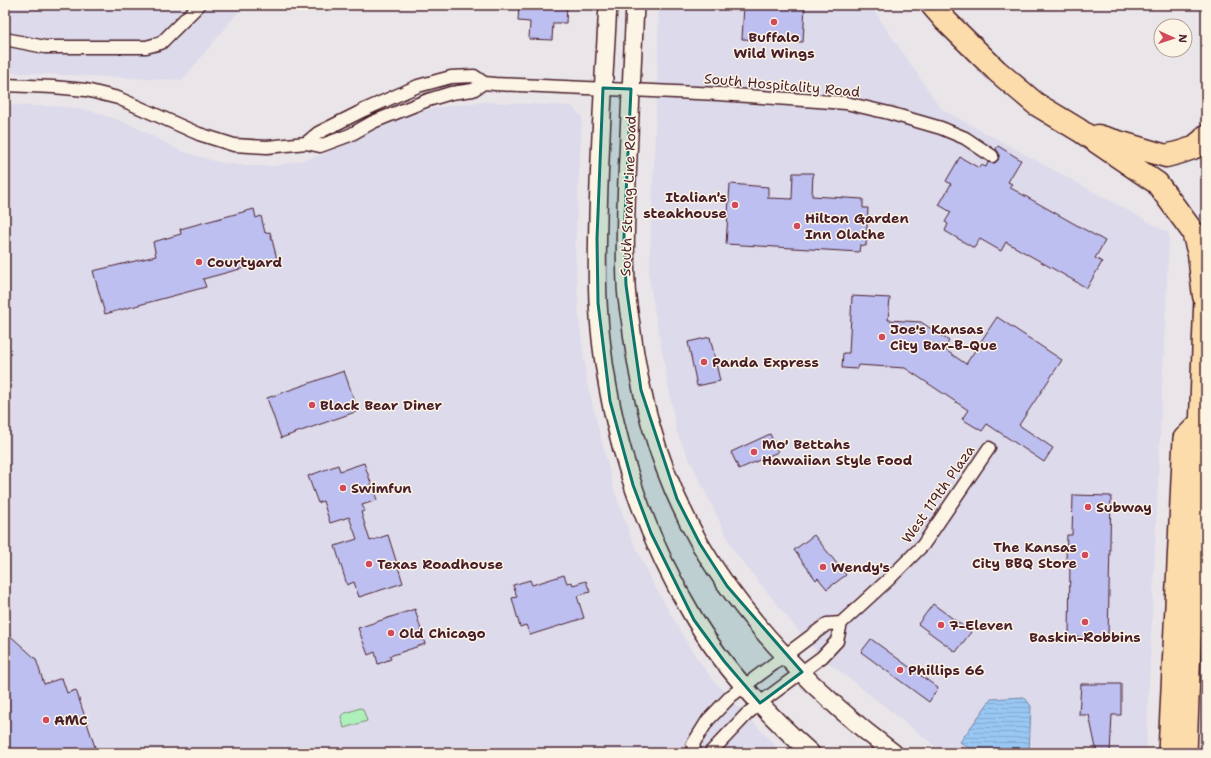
<svg xmlns="http://www.w3.org/2000/svg" width="1211" height="758" font-family="'Shantell Sans',sans-serif">
	<defs>
		<pattern id="water-rules" width="6" height="5" patternUnits="userSpaceOnUse"><rect width="6" height="5" fill="#98c7f3"/><path d="M0 2.5h6" fill="none" stroke="#84aad0"/></pattern>
	</defs>
	<rect width="100%" height="100%" fill="#e9e5e9"/>
	<filter id="ink" filterUnits="userSpaceOnUse"><feTurbulence type="fractalNoise" baseFrequency=".025" numOctaves="2"/><feDisplacementMap in="SourceGraphic" scale="8" xChannelSelector="R" yChannelSelector="G"/><feConvolveMatrix kernelMatrix="1 2 1 2 8 2 1 2 1" color-interpolation-filters="sRGB"/></filter>
	<g filter="url(#ink)">
		<path fill="#dcdaeb" d="M 5,5 L 244,5 L 182,80 L 5,72 Z
			M 659,5 L 870,5 L 941,109 L 1169,233 L 1146,753 L 944,753 L 822,657 L 806,640 L 734,551 L 677,433 L 649,279 L 657,91 Z
			M 484,102 L 572,106 L 582,117 L 575,249 L 579,319 L 587,383 L 614,490 L 630,535 L 650,578 L 691,650 L 712,679 L 782,753 L 5,753 L 5,105 L 67,107 L 95,112 L 129,124 L 181,151 L 217,162 L 246,166 L 275,166 L 309,159 L 337,149 L 399,118 L 425,110 L 454,105 Z"/>
		<path fill="#aef0ba" stroke="#7c8872" d="M 360,708 L 363,709 L 367,721 L 344,728 L 341,716 L 343,714 Z"/>
		<path fill="url(#water-rules)" stroke="#7984a3" d="M 1024,697 L 1031,706 L 1029,753 L 976,753 L 960,742 L 991,699 Z"/>
		<path fill="#bdbff1" stroke="#4a1f2b" d="M 519,5 L 567,5 L 566,23 L 553,23 L 552,40 L 529,39 L 530,22 L 518,21 Z
			M 744,5 L 805,5 L 803,42 L 742,39 Z
			M 998,146 L 1021,160 L 1008,182 L 1012,184 L 1009,187 L 1105,241 L 1095,258 L 1102,262 L 1087,288 L 1006,242 L 1001,251 L 980,239 L 974,248 L 945,231 L 948,224 L 945,222 L 951,212 L 939,205 L 951,184 L 946,181 L 960,157 L 979,168 L 981,165 L 986,167 L 988,162 L 995,163 L 998,160 L 999,153 L 996,149 Z
			M 793,173 L 813,173 L 812,196 L 863,199 L 863,208 L 868,208 L 866,246 L 860,245 L 859,252 L 726,244 L 730,184 L 768,187 L 768,198 L 792,199 Z
			M 254,209 L 256,218 L 261,216 L 265,233 L 270,232 L 277,259 L 203,279 L 206,287 L 105,314 L 93,271 L 156,256 L 153,242 L 181,234 L 180,229 Z
			M 852,296 L 890,298 L 888,320 L 921,322 L 949,341 L 944,349 L 966,364 L 997,317 L 1062,360 L 1019,425 L 1053,448 L 1044,462 L 987,424 L 982,431 L 962,419 L 968,410 L 905,368 L 858,365 L 857,369 L 842,368 L 843,353 L 849,353 Z
			M 710,337 L 720,381 L 697,386 L 688,342 Z
			M 344,371 L 358,411 L 281,438 L 267,398 Z
			M 770,434 L 778,452 L 739,469 L 731,452 Z
			M 364,463 L 377,500 L 362,505 L 365,511 L 361,512 L 370,541 L 388,535 L 403,583 L 359,597 L 354,582 L 347,585 L 335,546 L 357,539 L 349,517 L 330,523 L 323,501 L 318,503 L 308,476 L 338,465 L 340,471 Z
			M 1073,495 L 1111,496 L 1108,638 L 1069,637 L 1070,560 L 1066,560 L 1067,535 L 1072,535 Z
			M 814,535 L 846,575 L 827,589 L 818,578 L 816,580 L 794,550 Z
			M 564,575 L 567,583 L 572,582 L 573,585 L 586,581 L 590,592 L 577,596 L 584,618 L 530,635 L 526,625 L 520,627 L 512,598 L 517,597 L 513,585 L 530,580 L 532,585 Z
			M 933,604 L 971,632 L 956,652 L 918,624 Z
			M 415,609 L 425,644 L 390,656 L 391,659 L 378,664 L 375,652 L 368,655 L 358,628 Z
			M 5,631 L 36,659 L 44,684 L 62,678 L 67,693 L 76,690 L 95,747 L 77,753 L 5,753 Z
			M 871,639 L 938,688 L 929,702 L 861,652 Z
			M 1081,684 L 1121,684 L 1121,715 L 1112,715 L 1110,753 L 1097,753 L 1089,715 L 1079,715 Z"/>
		<g fill="none" stroke-linecap="round" stroke-linejoin="round">
			<defs>
				<path id="street" d="M 5,39 L 45,47 L 146,47 L 161,43 L 199,5
					M 5,85 L 53,87 L 86,90 L 118,98 L 199,134 L 234,145 L 267,147 L 306,143 L 320,146 L 350,135 L 373,122 L 428,100 L 451,93 L 473,90 L 484,83
					M 306,143 L 318,133 L 364,110 L 418,86 L 451,77 L 474,76 L 484,83 L 495,84 L 719,94 L 846,103 L 889,113 L 941,128 L 965,138 L 992,156
					M 695,753 L 693,744 L 708,720 L 731,696 L 827,624 L 841,623
					M 710,753 L 747,714 L 760,703 L 822,657 L 837,641 L 841,623 L 888,580 L 923,545 L 989,448"/>
				<path id="secondary" d="M 608,5 C 605,56 602,108 600,160 C 598,207 596,254 598,302 C 604,413 637,523 694,618 C 724,669 767,714 811,753
					M 635,5 C 633,56 630,106 628,157 C 626,199 624,241 626,283 C 626,297 629,311 631,325 C 640,401 662,477 700,544 C 745,622 822,700 894,753"/>
				<path id="primary" d="M 1168,753 L 1183,438 L 1198,423
					M 1187,753 L 1204,296 L 1206,288"/>
				<path id="highway" d="M 932,5 L 945,20 L 997,71 L 1036,104 L 1079,130 L 1157,183 L 1193,232 L 1199,254 L 1204,296
					M 1098,136 L 1166,156 L 1181,152 L 1193,148 L 1204,139 L 1206,136"/>
			</defs>
			<use href="#street" stroke="#4a1f2b" stroke-width="15"/>
			<use href="#secondary" stroke="#4a1f2b" stroke-width="20"/>
			<use href="#primary" stroke="#4a1f2b" stroke-width="22"/>
			<use href="#highway" stroke="#4a1f2b" stroke-width="25"/>
			<use href="#street" stroke="#fcf5e5" stroke-width="12"/>
			<use href="#secondary" stroke="#fcf5e5" stroke-width="17"/>
			<use href="#primary" stroke="#fddcac" stroke-width="19"/>
			<use href="#highway" stroke="#fddcac" stroke-width="22"/>
		</g>
	</g>
	<path fill="#0f766e" fill-opacity="0.2" stroke="#0f766e" stroke-width="3" stroke-linejoin="round" d="M 603,88 L 631,89 L 624,237 L 626,285 L 641,390 L 677,499 L 700,544 L 727,586 L 802,672 L 760,703 L 724,661 L 694,620 L 651,533 L 633,485 L 610,401 L 598,303 L 597,238 Z"/>
	<g fill="#d1495b" stroke="#fcf5e5" stroke-width="1.5">
		<circle cx="774" cy="22" r="4"/>
		<circle cx="735" cy="205" r="4"/>
		<circle cx="797" cy="226" r="4"/>
		<circle cx="199" cy="262" r="4"/>
		<circle cx="882" cy="337" r="4"/>
		<circle cx="704" cy="362" r="4"/>
		<circle cx="312" cy="405" r="4"/>
		<circle cx="754" cy="452" r="4"/>
		<circle cx="343" cy="488" r="4"/>
		<circle cx="1088" cy="507" r="4"/>
		<circle cx="1085" cy="555" r="4"/>
		<circle cx="369" cy="564" r="4"/>
		<circle cx="823" cy="567" r="4"/>
		<circle cx="1085" cy="622" r="4"/>
		<circle cx="941" cy="625" r="4"/>
		<circle cx="391" cy="633" r="4"/>
		<circle cx="900" cy="670" r="4"/>
		<circle cx="46" cy="720" r="4"/>
	</g>
	<g text-anchor="middle" dominant-baseline="central" stroke-width="3" stroke-linejoin="round" paint-order="stroke">
		<g font-size="14" font-weight="bold" fill="#4a1f2b" stroke="#fcf5e5" text-anchor="start">
			<text x="774" y="37" text-anchor="middle">Buffalo<tspan x="774" dy="16">Wild Wings</tspan></text>
			<text x="727" y="197" text-anchor="end">Italian's<tspan x="727" dy="16">steakhouse</tspan></text>
			<text x="805" y="218">Hilton Garden<tspan x="805" dy="16">Inn Olathe</tspan></text>
			<text x="207" y="262">Courtyard</text>
			<text x="890" y="329">Joe's Kansas<tspan x="890" dy="16">City Bar-B-Que</tspan></text>
			<text x="712" y="362">Panda Express</text>
			<text x="320" y="405">Black Bear Diner</text>
			<text x="762" y="444">Mo' Bettahs<tspan x="762" dy="16">Hawaiian Style Food</tspan></text>
			<text x="351" y="488">Swimfun</text>
			<text x="1096" y="507">Subway</text>
			<text x="1077" y="547" text-anchor="end">The Kansas<tspan x="1077" dy="16">City BBQ Store</tspan></text>
			<text x="377" y="564">Texas Roadhouse</text>
			<text x="831" y="567">Wendy's</text>
			<text x="949" y="625">7-Eleven</text>
			<text x="399" y="633">Old Chicago</text>
			<text x="1085" y="637" text-anchor="middle">Baskin-Robbins</text>
			<text x="908" y="670">Phillips 66</text>
			<text x="54" y="720">AMC</text>
		</g>
		<g font-size="14" fill="#4a1f2b" stroke="#fcf5e5">
			<text transform="translate(782 85) rotate(5)">South Hospitality Road</text>
			<text transform="translate(628 196) rotate(-88)">South Strang Line Road</text>
			<text transform="translate(938 494) rotate(-55)">West 119th Plaza</text>
		</g>
	</g>
	<rect width="1211" height="758" fill="none" stroke="#fcf5e5" stroke-width="20"/>
	<rect x="10" y="10" width="1191" height="738" fill="none" stroke="#4a1f2b" stroke-width="1.5" filter="url(#ink)"/>
	<g transform="translate(1173 38) rotate(93)"><circle r="19" fill="#fcf5e5" stroke="#b59f9b"/>
	<path d="M0-3L7 15L0 10L-7 15Z" fill="#d1495b"/>
	<text y="-6" font-size="11" font-weight="bold" text-anchor="middle" fill="#4a1f2b">N</text>
	</g>
</svg>
